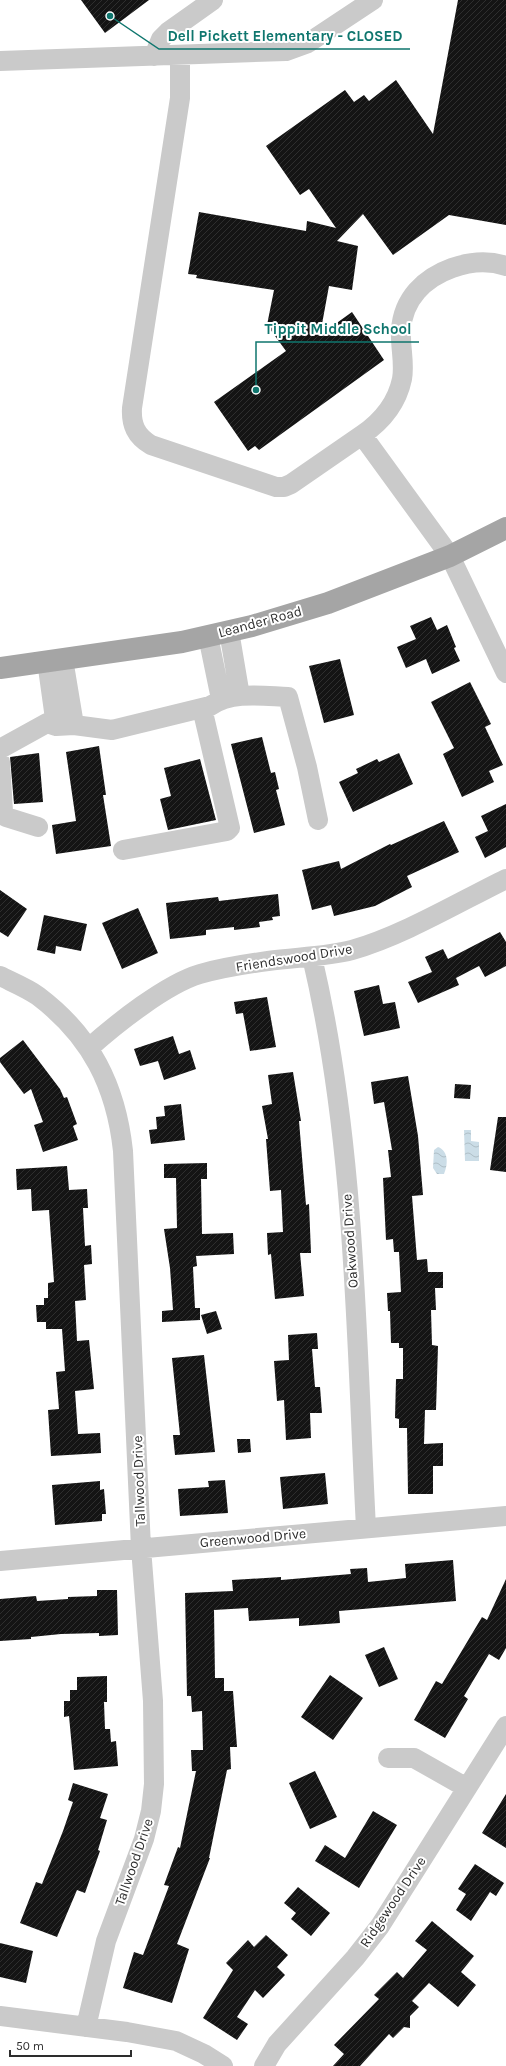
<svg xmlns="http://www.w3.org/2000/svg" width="506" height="2066" font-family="Karla,sans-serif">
	<defs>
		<pattern id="water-waves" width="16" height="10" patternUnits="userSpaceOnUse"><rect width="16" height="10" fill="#cbdde7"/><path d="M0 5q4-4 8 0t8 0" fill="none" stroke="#afbec6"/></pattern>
		<pattern id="building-hatch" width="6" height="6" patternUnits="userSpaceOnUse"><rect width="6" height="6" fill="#141414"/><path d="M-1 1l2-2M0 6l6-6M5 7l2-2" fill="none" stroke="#2e2e2e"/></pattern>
	</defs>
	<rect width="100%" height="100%" fill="#fff"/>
	<path fill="url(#water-waves)" d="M 464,1130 L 471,1130 L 471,1141 L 479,1142 L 479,1161 L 465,1161 Z
		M 438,1147 C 449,1151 448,1165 444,1174 L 437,1174 L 433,1168 L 434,1150 Z"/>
	<path fill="url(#building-hatch)" d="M 81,0 L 149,0 L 105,33 Z
		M 458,0 L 506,0 L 506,225 L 449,215 L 393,255 L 363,214 L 337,241 L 358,246 L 352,290 L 329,286 L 320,335 L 352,312 L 384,360 L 259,450 L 255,446 L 248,451 L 214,402 L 286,351 L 267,325 L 274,290 L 196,278 L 197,275 L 188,274 L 199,212 L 306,231 L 307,221 L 336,228 L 309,189 L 300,195 L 266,146 L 345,90 L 354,102 L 364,95 L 369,101 L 396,80 L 433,134 Z
		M 431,617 L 437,630 L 447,625 L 456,647 L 454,648 L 460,661 L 432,674 L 426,659 L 406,668 L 397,647 L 416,639 L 410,626 Z
		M 340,659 L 354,715 L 324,723 L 309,666 Z
		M 470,682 L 491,724 L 485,727 L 503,765 L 489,771 L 494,782 L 462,797 L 443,754 L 454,748 L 431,702 Z
		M 262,737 L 271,773 L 275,772 L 279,789 L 276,790 L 285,825 L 254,833 L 231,744 Z
		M 99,746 L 106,795 L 103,795 L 111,846 L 56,854 L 52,825 L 76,821 L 66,752 Z
		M 39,753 L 43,802 L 14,804 L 10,757 Z
		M 399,753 L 413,784 L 353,812 L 339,782 L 358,773 L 356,769 L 377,759 L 379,762 Z
		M 200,759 L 216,820 L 168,830 L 160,799 L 171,796 L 164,768 Z
		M 506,804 L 506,847 L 485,858 L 475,837 L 488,831 L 481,816 Z
		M 444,821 L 459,852 L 407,876 L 412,887 L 375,906 L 334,916 L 331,905 L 312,910 L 302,870 L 339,861 L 341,869 L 390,844 L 391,845 Z
		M 0,890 L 27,909 L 8,937 L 0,932 Z
		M 278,894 L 280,916 L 272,917 L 273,920 L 259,922 L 260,927 L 234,930 L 234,927 L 206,930 L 206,935 L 170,939 L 166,903 L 218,897 L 219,901 Z
		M 138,908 L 158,953 L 122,969 L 102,923 Z
		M 44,915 L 87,924 L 81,951 L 56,946 L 55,954 L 37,950 Z
		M 500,932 L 506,942 L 506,966 L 485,977 L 479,966 L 456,978 L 459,985 L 418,1003 L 408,982 L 432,972 L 425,957 L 443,949 L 448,959 Z
		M 379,985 L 383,1004 L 395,1002 L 400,1028 L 364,1036 L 354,991 Z
		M 267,997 L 276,1047 L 250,1051 L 243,1013 L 236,1014 L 234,1002 Z
		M 173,1036 L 179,1054 L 190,1050 L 196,1069 L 164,1080 L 158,1061 L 140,1066 L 134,1049 Z
		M 23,1040 L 60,1089 L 64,1098 L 67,1097 L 77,1124 L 73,1126 L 78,1140 L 43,1152 L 34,1125 L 43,1122 L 31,1089 L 24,1094 L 0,1062 L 0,1058 Z
		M 293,1072 L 301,1121 L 299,1121 L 306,1205 L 309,1204 L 311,1253 L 300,1253 L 304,1296 L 275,1299 L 271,1254 L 268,1255 L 267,1233 L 283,1232 L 281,1190 L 270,1191 L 266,1139 L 268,1139 L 262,1106 L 272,1104 L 268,1075 Z
		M 408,1076 L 418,1136 L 423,1195 L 412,1196 L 417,1260 L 427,1259 L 428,1272 L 443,1272 L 443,1288 L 435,1288 L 436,1310 L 431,1310 L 432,1345 L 438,1346 L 436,1410 L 425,1410 L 424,1444 L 443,1443 L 443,1466 L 433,1466 L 433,1494 L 408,1494 L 407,1428 L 399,1428 L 399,1419 L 395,1418 L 396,1379 L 403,1379 L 403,1348 L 399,1348 L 399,1343 L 391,1343 L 390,1311 L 388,1311 L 387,1293 L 401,1292 L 399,1252 L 394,1252 L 393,1239 L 386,1240 L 383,1178 L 391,1177 L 388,1150 L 392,1150 L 384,1102 L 374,1104 L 371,1082 Z
		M 455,1084 L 471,1085 L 470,1099 L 454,1098 Z
		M 181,1104 L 185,1140 L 151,1144 L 149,1130 L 157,1129 L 156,1117 L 165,1116 L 164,1106 Z
		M 498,1117 L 506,1117 L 506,1172 L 490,1170 Z
		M 207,1163 L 207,1179 L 201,1179 L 202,1234 L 233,1233 L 234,1254 L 196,1256 L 197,1266 L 193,1267 L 195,1308 L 200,1308 L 200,1320 L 162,1322 L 162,1311 L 173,1310 L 170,1268 L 164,1229 L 177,1228 L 176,1178 L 164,1178 L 164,1164 Z
		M 67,1166 L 69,1190 L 87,1189 L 88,1208 L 83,1208 L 85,1246 L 91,1245 L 92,1264 L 84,1265 L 86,1300 L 75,1301 L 77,1341 L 89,1340 L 94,1389 L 75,1391 L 78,1434 L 100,1433 L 101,1453 L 51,1456 L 48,1410 L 59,1409 L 56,1372 L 65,1371 L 62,1329 L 46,1329 L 46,1322 L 37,1322 L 36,1305 L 44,1305 L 44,1298 L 48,1298 L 48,1283 L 54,1282 L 49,1210 L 32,1211 L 31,1189 L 17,1190 L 16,1169 Z
		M 216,1311 L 222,1329 L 207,1334 L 201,1315 Z
		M 317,1333 L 318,1349 L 312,1349 L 315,1387 L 320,1387 L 322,1413 L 310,1413 L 311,1438 L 286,1440 L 284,1400 L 277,1401 L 274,1361 L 289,1360 L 288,1335 Z
		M 204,1355 L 215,1452 L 175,1455 L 173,1435 L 180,1435 L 172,1358 Z
		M 237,1439 L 250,1439 L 251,1452 L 238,1453 Z
		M 325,1473 L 328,1504 L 283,1509 L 280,1477 Z
		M 225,1480 L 228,1513 L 180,1516 L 178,1489 L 209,1487 L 208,1481 Z
		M 100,1481 L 100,1490 L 104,1489 L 106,1514 L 102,1514 L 102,1521 L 55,1525 L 52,1485 Z
		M 453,1560 L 456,1601 L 339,1611 L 340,1623 L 299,1626 L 299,1618 L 249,1621 L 248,1608 L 214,1610 L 215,1678 L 224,1678 L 224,1691 L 233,1691 L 237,1747 L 230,1747 L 231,1769 L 227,1770 L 209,1858 L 210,1858 L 177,1944 L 189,1949 L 172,2003 L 123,1988 L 134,1952 L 143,1955 L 169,1886 L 164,1885 L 178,1847 L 180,1848 L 196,1771 L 192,1771 L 191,1750 L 203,1750 L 202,1711 L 192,1712 L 191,1696 L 187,1696 L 185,1593 L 233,1591 L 232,1580 L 281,1577 L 281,1580 L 351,1574 L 350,1569 L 367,1568 L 368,1582 L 406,1578 L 405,1564 Z
		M 506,1579 L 506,1648 L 499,1660 L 489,1654 L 464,1696 L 468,1699 L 445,1738 L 414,1720 L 436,1681 L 442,1684 L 482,1617 L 487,1620 Z
		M 97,1590 L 117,1590 L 118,1635 L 99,1636 L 99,1633 L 61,1634 L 31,1637 L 31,1639 L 0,1641 L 0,1599 L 36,1596 L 37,1601 L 68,1599 L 68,1597 L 97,1596 Z
		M 384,1647 L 398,1679 L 379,1687 L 365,1655 Z
		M 330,1675 L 363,1698 L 333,1740 L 301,1717 Z
		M 107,1676 L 107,1702 L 104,1702 L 105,1729 L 110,1729 L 111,1742 L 116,1741 L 118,1766 L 74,1770 L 69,1716 L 64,1717 L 64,1701 L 70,1701 L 70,1690 L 77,1690 L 77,1677 Z
		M 315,1771 L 337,1817 L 310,1829 L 289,1783 Z
		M 73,1783 L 108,1794 L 100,1818 L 107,1820 L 98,1850 L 100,1851 L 85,1893 L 77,1890 L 57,1937 L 20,1923 L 36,1882 L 42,1884 L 63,1831 L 73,1802 L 68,1800 Z
		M 506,1794 L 506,1848 L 482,1833 Z
		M 373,1811 L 397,1825 L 359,1888 L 315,1861 L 325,1845 L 345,1858 Z
		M 475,1864 L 504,1883 L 496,1896 L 490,1892 L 471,1921 L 456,1910 L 466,1894 L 458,1889 Z
		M 298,1887 L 330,1913 L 311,1936 L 291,1919 L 296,1913 L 284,1903 Z
		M 432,1921 L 474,1956 L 461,1972 L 476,1985 L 458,2007 L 429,1983 L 412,2001 L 419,2007 L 410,2016 L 410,2028 L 404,2027 L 393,2038 L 389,2034 L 360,2066 L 333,2066 L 344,2054 L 334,2045 L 379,1999 L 374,1995 L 397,1972 L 403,1978 L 427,1950 L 415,1941 Z
		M 266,1935 L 288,1955 L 277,1967 L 285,1975 L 263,1998 L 255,1990 L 237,2017 L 248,2024 L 237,2040 L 203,2018 L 233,1970 L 226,1963 L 248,1940 L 254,1947 Z
		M 0,1943 L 33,1951 L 26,1983 L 0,1977 Z"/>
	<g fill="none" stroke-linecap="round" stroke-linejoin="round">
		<path stroke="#cacaca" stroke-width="20" d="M 180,55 L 180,98 L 132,408 C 131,425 136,436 151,445 L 276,487 L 284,487 L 291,484 L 362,435
			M 154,56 L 161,39 L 168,32 L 213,0
			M 0,61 L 286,51 L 308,43 L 373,0
			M 506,266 C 488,260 469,262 452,268 C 424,278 403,299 401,330 C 400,347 405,363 402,379 C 397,403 381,422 362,435 L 450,556 L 506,673
			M 229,631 L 240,696
			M 208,636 L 221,699
			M 63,659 L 74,725
			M 47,661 L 56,726
			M 0,749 L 47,723 L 56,726 L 74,725 L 112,730 L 210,706 C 233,691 262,696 288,697 L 307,767 L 318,820
			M 0,762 L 3,811 L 6,817 L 38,827
			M 123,850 L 227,831 L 230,828 L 202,708
			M 312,957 C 356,1143 356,1338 366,1528
			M 0,976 C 12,982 27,988 38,996 C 91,1036 116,1086 123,1151 L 141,1548 L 153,1701 L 154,1784 L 151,1811 L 144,1839 L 106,1941 L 86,2027
			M 89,1048 C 116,1024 166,984 200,974 C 221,968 246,964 268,961 C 296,957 325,957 352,950 C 402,936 459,902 506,879
			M 0,1561 L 506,1516
			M 388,1758 L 414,1758 L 467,1788
			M 0,2016 L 127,2032 L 176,2041 L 204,2054 L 223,2066
			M 264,2066 L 277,2044 L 355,1958 L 380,1926 L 506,1726"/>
		<path stroke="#a5a5a5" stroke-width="22" d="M 0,668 L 182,642 L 252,626 L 328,603 L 450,556 L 506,528"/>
	</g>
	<g text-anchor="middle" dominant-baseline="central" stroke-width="4" stroke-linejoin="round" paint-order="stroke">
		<g font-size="14" fill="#2d2d2d" stroke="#fff">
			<text transform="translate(260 622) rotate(-15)">Leander Road</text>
			<text transform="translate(294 958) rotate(-9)">Friendswood Drive</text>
			<text transform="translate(350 1241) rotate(-94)">Oakwood Drive</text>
			<text transform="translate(139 1481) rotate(-92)">Tallwood Drive</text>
			<text transform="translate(253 1538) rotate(-5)">Greenwood Drive</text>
			<text transform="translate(134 1862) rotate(-71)">Tallwood Drive</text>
			<text transform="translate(393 1902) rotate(-56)">Ridgewood Drive</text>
		</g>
	</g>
	<path fill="none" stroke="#0f766e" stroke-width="1.5" d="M110 16L159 49H410M256 390L256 342H419"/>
	<g fill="#0f766e" stroke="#fff" stroke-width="1.5">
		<circle cx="110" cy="16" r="4"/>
		<circle cx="256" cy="390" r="4"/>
	</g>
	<g font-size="15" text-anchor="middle" font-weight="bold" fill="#0f766e" stroke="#fff" stroke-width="4" stroke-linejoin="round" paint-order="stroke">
		<text x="285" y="41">Dell Pickett Elementary - CLOSED</text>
		<text x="338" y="334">Tippit Middle School</text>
	</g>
	<path d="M10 2050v6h121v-6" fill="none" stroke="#2d2d2d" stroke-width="2"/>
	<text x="16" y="2050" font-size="12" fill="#2d2d2d" stroke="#ffffff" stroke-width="3" paint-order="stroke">50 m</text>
</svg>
